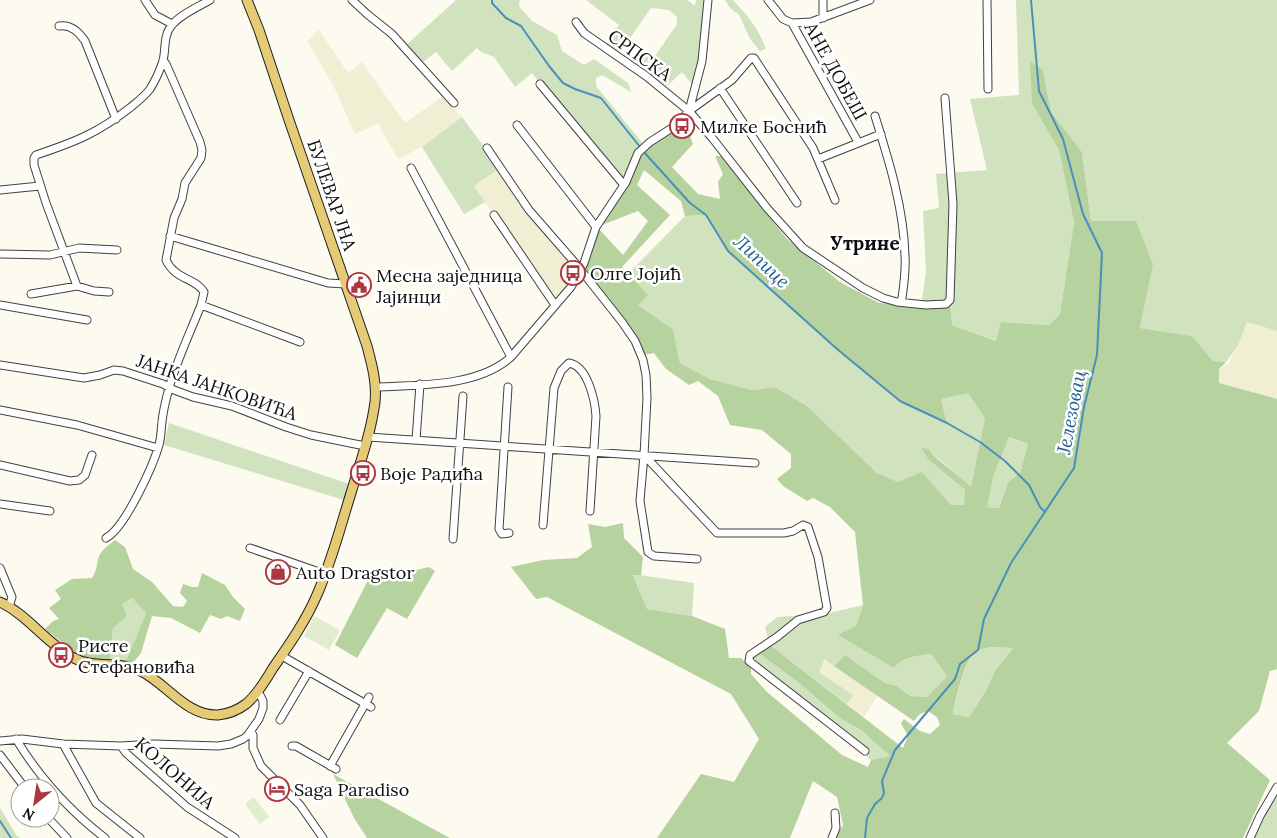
<svg xmlns="http://www.w3.org/2000/svg" width="1277" height="838" font-family="Lora,serif">
	<rect width="100%" height="100%" fill="#fdfaf0"/>
	<path fill="#f0eed3" d="M 319,30 L 348,73 L 362,62 L 405,123 L 442,97 L 462,117 L 422,147 L 398,159 L 378,124 L 355,134 L 334,87 L 307,41 Z
		M 500,168 L 514,189 L 581,270 L 555,305 L 474,186 Z
		M 1247,322 L 1277,331 L 1277,399 L 1219,383 L 1219,369 L 1229,363 Z
		M 826,659 L 878,695 L 864,717 L 847,704 L 853,695 L 818,672 Z"/>
	<path fill="#d1e3be" d="M 456,0 L 520,0 L 519,6 L 532,21 L 557,35 L 562,51 L 584,65 L 594,59 L 628,83 L 631,92 L 602,75 L 596,78 L 596,86 L 645,146 L 624,185 L 555,104 L 532,73 L 515,87 L 494,57 L 481,52 L 477,48 L 452,71 L 436,52 L 419,65 L 404,47 Z
		M 586,0 L 687,0 L 695,6 L 696,0 L 708,0 L 703,54 L 694,87 L 682,72 L 667,86 L 635,65 L 648,53 L 655,56 L 677,24 L 677,17 L 669,10 L 651,8 L 617,57 L 604,47 L 619,25 Z
		M 725,0 L 733,0 C 749,17 758,28 766,49 L 760,51 L 750,39 L 739,15 L 730,8 Z
		M 1016,0 L 1277,0 L 1277,331 L 1247,322 L 1238,345 L 1226,362 L 1213,361 L 1192,336 L 1140,328 L 1153,265 L 1091,221 L 1082,152 L 1051,112 L 1043,70 L 1032,104 L 1059,150 L 1074,224 L 1060,314 L 1049,325 L 1001,322 L 997,341 L 952,325 L 921,306 L 926,272 L 923,211 L 939,208 L 936,174 L 987,170 L 970,99 L 1019,95 Z
		M 462,117 L 500,168 L 474,186 L 485,202 L 464,214 L 422,147 Z
		M 705,215 L 728,252 L 947,422 L 941,399 L 968,392 L 985,418 L 971,486 L 935,456 L 929,449 L 929,460 L 965,490 L 964,506 L 951,505 L 922,473 L 898,482 L 877,473 L 807,406 L 775,387 L 752,390 L 710,379 L 680,363 L 673,329 L 638,305 L 628,274 L 685,216 Z
		M 169,423 L 349,484 L 344,500 L 164,445 Z
		M 1008,437 L 1028,444 L 1020,473 L 1008,482 L 999,508 L 986,507 L 993,477 Z
		M 633,574 L 694,583 L 692,616 L 647,609 Z
		M 132,598 L 146,613 L 126,661 L 110,661 L 113,628 L 126,616 L 122,604 Z
		M 863,605 L 856,626 L 839,635 L 894,668 C 904,656 917,656 931,654 L 947,676 L 927,697 L 910,696 L 897,686 L 885,683 L 845,655 L 834,666 L 825,659 L 819,672 L 853,695 L 847,704 L 770,645 L 765,627 L 777,617 L 825,614 Z
		M 990,647 L 1013,648 L 995,671 L 986,691 L 969,717 L 953,714 C 956,701 964,664 972,654 C 977,649 984,649 990,647 Z
		M 757,652 L 798,682 L 841,719 L 861,730 L 890,756 L 871,760 L 752,661 L 751,655 Z
		M 1277,797 L 1277,838 L 1254,838 L 1263,816 Z
		M 0,808 L 17,836 L 20,838 L 0,838 Z"/>
	<path fill="#b6d29f" fill-rule="evenodd" d="M 1030,61 L 1043,70 L 1051,112 L 1082,152 L 1091,221 L 1136,221 L 1153,265 L 1140,328 L 1192,336 L 1213,361 L 1226,362 L 1219,369 L 1219,383 L 1277,399 L 1277,669 L 1270,671 L 1259,711 L 1227,743 L 1270,780 L 1243,838 L 836,838 L 843,825 L 837,797 L 813,781 L 790,838 L 657,838 L 701,774 L 734,782 L 759,739 L 731,694 L 547,597 L 536,599 L 511,567 L 543,560 L 577,558 L 592,547 L 588,524 L 605,527 L 623,523 L 624,538 L 643,557 L 641,575 L 633,575 L 647,609 L 692,616 L 725,629 L 729,658 L 741,658 L 751,668 L 751,674 L 767,692 L 842,755 L 868,767 L 871,760 L 890,756 L 861,730 L 841,719 L 798,682 L 757,652 L 770,645 L 903,748 L 908,736 L 901,723 L 904,719 L 920,731 L 930,734 L 940,725 L 937,717 L 928,711 L 920,714 L 914,721 L 834,666 L 845,655 L 885,683 L 897,686 L 910,696 L 927,697 L 947,676 L 931,654 C 917,656 904,656 894,668 L 838,635 L 856,626 L 863,605 L 855,532 L 830,507 L 813,498 L 807,501 L 783,486 L 777,479 L 791,468 L 791,454 L 762,430 L 730,425 L 718,396 L 698,381 L 689,385 L 666,369 L 654,353 L 643,355 L 628,330 L 581,270 L 596,227 L 626,182 L 640,157 L 648,148 L 685,123 L 693,144 L 672,167 L 698,194 L 720,199 L 718,182 L 723,174 L 715,156 L 724,156 L 751,194 L 787,239 L 840,282 L 879,303 L 950,307 L 952,325 L 996,341 L 1001,322 L 1049,325 L 1060,314 L 1074,223 L 1059,150 L 1032,104 ZM 644,170 L 681,201 L 685,216 L 706,215 L 728,251 L 837,349 L 900,401 L 947,423 L 941,399 L 968,393 L 985,418 L 971,486 L 935,457 L 929,449 L 921,448 L 929,460 L 965,490 L 964,505 L 951,505 L 922,472 L 898,482 L 877,473 L 807,406 L 775,387 L 752,390 L 710,379 L 680,363 L 673,329 L 638,305 L 648,295 L 622,267 L 670,215 L 637,185 ZM 638,211 L 648,221 L 623,255 L 597,227 ZM 1009,437 L 1028,444 L 1020,473 L 1008,482 L 999,508 L 987,507 L 993,477 ZM 990,647 L 1013,648 L 995,671 L 986,691 L 969,717 L 953,714 C 955,701 964,664 972,655 C 977,649 984,649 990,647 Z
		M 115,540 L 125,547 L 133,569 L 152,582 L 173,606 L 183,607 L 187,601 L 180,593 L 183,584 L 192,587 L 198,587 L 202,573 L 225,585 L 233,597 L 245,609 L 240,621 L 227,616 L 221,619 L 210,615 L 200,633 L 171,618 L 152,616 L 141,653 L 133,663 L 126,661 L 146,613 L 132,598 L 122,604 L 127,616 L 113,628 L 110,661 L 81,658 L 45,629 L 53,621 L 59,619 L 49,608 L 61,599 L 55,590 L 72,579 L 92,578 C 97,570 96,568 98,559 C 100,551 109,545 115,540 Z
		M 429,567 L 435,571 L 407,619 L 387,608 L 357,658 L 335,645 L 367,582 Z
		M 333,774 L 435,830 L 450,838 L 367,838 L 354,818 Z"/>
	<path fill="#e2eccf" d="M 314,616 L 340,630 L 329,650 L 304,636 Z
		M 254,797 L 269,817 L 260,824 L 245,804 Z"/>
	<g fill="none" stroke-linecap="round" stroke-linejoin="round">
		<path stroke="#4c8fbb" stroke-width="2" d="M 492,0 L 492,3 L 506,18 L 521,26 L 549,66 L 563,83 L 575,89 L 601,98 L 640,147
			M 643,151 L 690,203 L 706,215 L 728,251 L 837,349 L 900,401 L 947,423 L 980,442 L 1005,461 L 1029,485 L 1040,507 L 1045,512
			M 0,821 L 11,838
			M 865,838 L 867,818 L 875,804 L 882,798 L 884,793 L 882,781 L 895,750 L 955,679 L 960,664 L 978,650 L 984,619 L 1011,563 L 1074,468 L 1084,407 L 1097,355 L 1102,253 L 1083,214 L 1063,139 L 1039,91 L 1031,0"/>
		<defs>
			<path id="minor" d="M 145,0 L 155,15 L 172,24
				M 352,0 L 367,14 L 392,34 L 454,103
				M 768,0 L 783,19 L 792,23 L 858,142
				M 987,0 L 988,89
				M 823,18 L 823,0
				M 576,22 L 584,33 L 646,76 L 689,111 L 713,139 L 767,208 L 803,248 L 863,288 L 883,298 L 897,302 L 926,305 L 946,304 L 950,300 L 953,204 L 945,98
				M 792,23 L 811,22 L 870,0
				M 59,26 C 70,24 79,32 85,41 L 116,119
				M 540,84 L 624,185
				M 720,88 L 797,203
				M 689,111 L 732,80 L 751,58 L 754,58 L 813,148 L 835,200
				M 875,116 C 889,161 904,209 905,256 C 906,270 904,284 902,298 L 900,302
				M 517,125 L 596,227
				M 487,148 L 529,210 L 576,264 L 622,322 L 635,341 L 643,360 L 646,375 L 647,398 L 644,455 L 640,501 L 648,552 L 654,556 L 697,559
				M 818,159 L 881,134
				M 411,168 L 511,357
				M 0,190 L 40,186
				M 494,215 L 555,305
				M 170,236 L 328,283 L 346,284
				M 0,254 L 50,255 L 79,248 L 117,250
				M 77,286 L 46,203 L 34,165 L 34,158 L 36,155 C 75,142 98,133 131,107 C 137,102 145,96 150,89 C 155,81 160,70 163,61 C 166,49 163,35 172,25 C 181,14 198,7 210,0
				M 31,294 L 77,286 L 94,291 L 109,292
				M 0,305 L 87,320
				M 201,305 L 300,342
				M 0,365 L 84,378 L 100,375 L 114,370 L 123,371 L 163,384 L 174,390 L 193,397 L 232,406 L 286,427 L 311,435 L 365,446
				M 375,387 C 418,385 478,387 511,357 L 571,287 L 577,277 L 584,263 L 596,227 L 626,182 L 638,153 L 650,142 L 675,126 L 689,111 L 702,61 L 708,0
				M 508,387 L 499,529 L 502,534 L 509,533
				M 0,410 L 77,425 L 158,448
				M 368,437 L 755,463
				M 416,440 L 420,384
				M 644,455 L 717,533 L 784,533 L 793,531 L 803,525 L 808,527 L 818,557 L 827,608 L 824,612 L 798,620 L 777,637 L 750,655 L 749,661 L 865,751
				M 0,465 L 70,481 L 79,480 L 85,475 L 92,455
				M 0,504 L 50,511
				M 543,525 L 554,388 L 561,371 L 569,363 C 588,366 595,401 596,416 L 590,511
				M 106,538 C 125,528 153,466 159,445 C 161,438 161,430 162,422 C 163,411 166,399 169,388 C 177,360 190,333 201,305 L 204,292 C 196,278 175,280 166,260 L 174,218 L 182,199 L 185,183 L 201,158 L 202,150 L 200,142 L 166,64 L 163,60
				M 453,539 L 463,396
				M 250,548 L 325,574
				M 0,568 L 12,597 L 9,607
				M 282,656 L 371,707
				M 280,720 L 309,671
				M 251,732 L 253,735 L 253,748 L 261,766 L 300,805 L 323,838
				M 16,739 C 39,777 70,811 105,838
				M 0,741 L 22,739 L 63,744 L 121,746 L 154,744 L 218,746 L 231,744 L 243,739 L 247,736 L 259,719 L 263,708 L 263,701 L 260,695 L 257,692
				M 63,744 L 96,803 L 140,838
				M 121,746 L 126,753 L 187,807 L 235,838
				M 292,746 L 296,746 L 336,769
				M 0,755 L 25,788
				M 330,766 L 369,697
				M 48,818 L 67,838
				M 832,838 L 836,828 L 835,813
				M 1250,838 L 1260,816 L 1277,787"/>
			<path id="major" d="M 0,602 C 28,615 45,642 72,657 C 94,670 119,660 141,671 C 167,684 186,716 218,715 C 228,714 238,710 246,704 C 257,695 266,680 273,668 C 289,645 305,622 316,597 C 331,564 340,528 351,493 C 360,463 371,433 375,402 C 377,383 372,365 367,346 L 289,120 L 259,30 L 247,0"/>
		</defs>
		<use href="#minor" stroke="#414141" stroke-width="9"/>
		<use href="#major" stroke="#1f1f1f" stroke-width="11"/>
		<use href="#minor" stroke="#fff" stroke-width="7"/>
		<use href="#major" stroke="#e6cb77" stroke-width="9"/>
	</g>
	<defs>
		<symbol id="bus-ring" viewBox="-11 -11 22 22"><circle r="9.5" fill="#fff" stroke="#ab383e" stroke-width="1.5"/><path d="M-5-6H5V4H4V6H2V4H-2V6H-4V4H-5ZM-3.5-4V0h7V-4ZM-3.5 1.2v1.5H-2V1.2ZM2 1.2v1.5H3.5V1.2Z" fill="#ab383e"/></symbol>
		<symbol id="civic-ring" viewBox="-11 -11 22 22"><circle r="9.5" fill="#fff" stroke="#ab383e" stroke-width="1.5"/><path d="M-.6-6.5H3V-4.5H.6V-3L4-1V1h2V6H-6V1h2V-1L-.6-3ZM-1.2 2.5V6h2.4V2.5Z" fill="#ab383e"/></symbol>
		<symbol id="shop-ring" viewBox="-11 -11 22 22"><circle r="9.5" fill="#fff" stroke="#ab383e" stroke-width="1.5"/><path d="M-5-2.5h2.3a2.7 3.5 0 0 1 5.4 0H5L5.5 6h-11ZM-1.5-2.5h3a1.5 2.3 0 0 0-3 0Z" fill="#ab383e"/></symbol>
		<symbol id="hotel-ring" viewBox="-11 -11 22 22"><circle r="9.5" fill="#fff" stroke="#ab383e" stroke-width="1.5"/><path d="M-6-4.5h1.5V1H6V5H4.5V3h-9V5H-6ZM-4 0a1.8 1.8 0 1 1 3.6 0ZM.5 0V-2.5h3Q6-2.5 6 0Z" fill="#ab383e"/></symbol>
	</defs>
	<g fill-rule="evenodd">
		<use href="#bus-ring" x="668" y="112" width="28" height="28"/>
		<use href="#bus-ring" x="559" y="259" width="28" height="28"/>
		<use href="#civic-ring" x="345" y="271" width="28" height="28"/>
		<use href="#bus-ring" x="349" y="459" width="28" height="28"/>
		<use href="#shop-ring" x="264" y="558" width="28" height="28"/>
		<use href="#bus-ring" x="47" y="641" width="28" height="28"/>
		<use href="#hotel-ring" x="263" y="775" width="28" height="28"/>
	</g>
	<g text-anchor="middle" dominant-baseline="central" stroke-width="5" stroke-linejoin="round" paint-order="stroke">
		<g font-size="18" fill="#0e0e0e" stroke="#fff">
			<text transform="translate(640 55) rotate(36)">СРПСКА</text>
			<text transform="translate(836 71) rotate(61)">АНЕ ДОБЕШ</text>
			<text transform="translate(332 195) rotate(71)">БУЛЕВАР ЈНА</text>
			<text transform="translate(217 387) rotate(19)">ЈАНКА ЈАНКОВИЋА</text>
			<text transform="translate(175 773) rotate(41)">КОЛОНИЈА</text>
		</g>
		<g font-size="18" fill="#0e0e0e" stroke="#fff" text-anchor="start">
			<text x="700" y="126">Милке Боснић</text>
			<text x="590" y="273">Олге Јојић</text>
			<text x="376" y="275">Месна заједница<tspan x="376" dy="21">Јајинци</tspan></text>
			<text x="380" y="473">Воје Радића</text>
			<text x="296" y="572">Auto Dragstor</text>
			<text x="78" y="645">Ристе<tspan x="78" dy="21">Стефановића</tspan></text>
			<text x="294" y="789">Saga Paradiso</text>
		</g>
		<g font-size="19" font-weight="bold" fill="#0e0e0e" stroke="#fff">
			<text x="865" y="243">Утрине</text>
		</g>
		<g font-size="19" font-style="italic" fill="#27628f" stroke="#fff">
			<text transform="translate(762 261) rotate(43)">Липице</text>
			<text transform="translate(1071 412) rotate(-79)">Јелезовац</text>
		</g>
	</g>
	<g transform="translate(35 803) rotate(210)"><circle r="24" fill="#ffffff" stroke="#9f9f9f"/>
	<path d="M0-4L9 19L0 12L-9 19Z" fill="#ab383e"/>
	<text y="-8" font-size="14" font-weight="bold" text-anchor="middle" fill="#0e0e0e">N</text>
	</g>
</svg>
